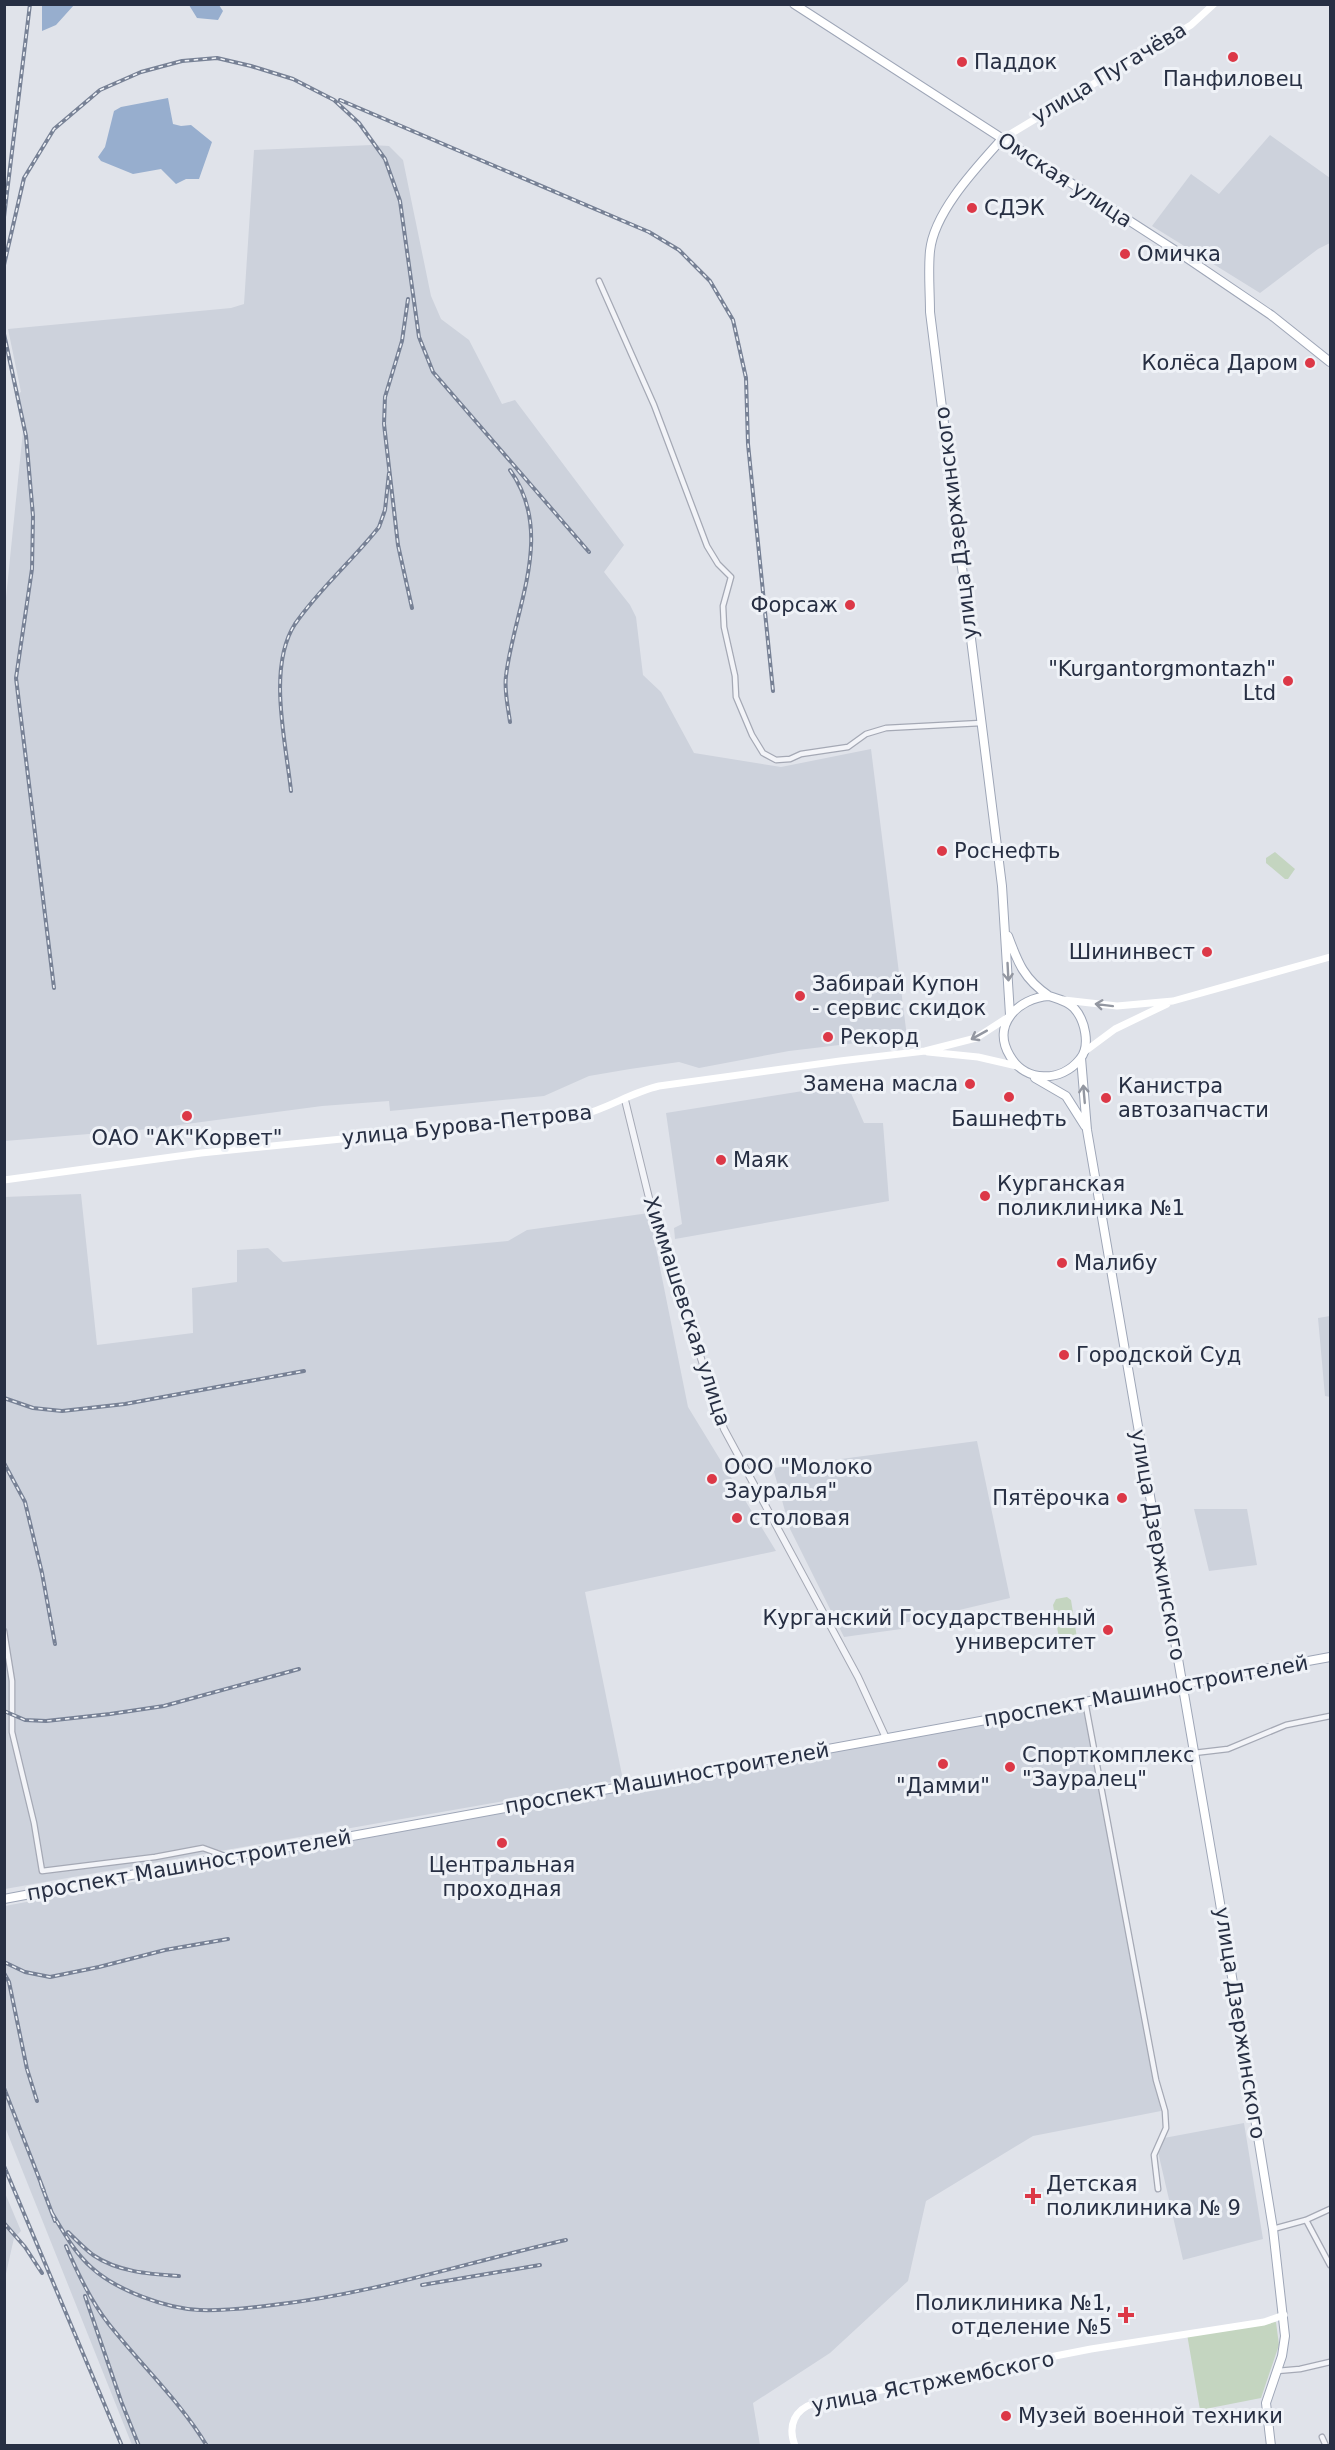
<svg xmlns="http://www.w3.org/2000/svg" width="1335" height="2450" font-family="'DejaVu Sans',sans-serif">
	<rect width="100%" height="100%" fill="#e0e3ea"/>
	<path fill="#cdd2dc" d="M 1270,135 L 1330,178 L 1330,243 L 1318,249 L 1260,293 L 1152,226 L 1191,174 L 1219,194 Z
		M 372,145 L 389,146 L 403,160 L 431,296 L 441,319 L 469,340 L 502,404 L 515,400 L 624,545 L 604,572 L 630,605 L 636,617 L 643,675 L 661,692 L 694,753 L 781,767 L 871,749 L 907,1037 L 789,1051 L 699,1068 L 679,1062 L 630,1069 L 589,1076 L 544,1096 L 390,1111 L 389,1101 L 322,1106 L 149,1129 L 5,1141 L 4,617 L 23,431 L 15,395 L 21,392 L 8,329 L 231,308 L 244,304 L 254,150 Z
		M 847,1084 L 864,1123 L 883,1123 L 889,1201 L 675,1239 L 674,1228 L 682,1224 L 666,1113 Z
		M 81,1194 L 97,1345 L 193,1333 L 192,1288 L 237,1282 L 237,1250 L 268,1248 L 283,1262 L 508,1241 L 527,1230 L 649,1213 L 688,1407 L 776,1551 L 585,1592 L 623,1780 L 5,1889 L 4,1197 Z
		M 1330,1316 L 1330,1397 L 1325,1396 L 1318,1318 Z
		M 977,1441 L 1010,1598 L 900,1624 L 901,1629 L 844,1637 L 790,1529 L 773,1468 Z
		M 1194,1509 L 1247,1509 L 1257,1565 L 1209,1571 Z
		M 1083,1704 L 1161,2111 L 1033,2136 L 926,2201 L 908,2281 L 830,2353 L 753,2403 L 760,2445 L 132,2445 L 5,2127 L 5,1906 Z
		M 1244,2123 L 1263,2239 L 1183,2260 L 1158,2152 L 1164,2138 Z
		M 5,2193 L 21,2231 L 14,2238 L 5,2278 Z"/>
	<path fill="#c4d5c0" d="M 1275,852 L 1295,869 L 1288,879 L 1285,879 L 1266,863 L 1266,858 Z
		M 1067,1597 L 1071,1600 L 1077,1638 L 1062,1641 L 1059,1638 L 1053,1605 L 1056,1599 Z
		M 1276,2322 L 1279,2345 L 1261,2398 L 1200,2410 L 1187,2334 Z"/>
	<path fill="#97aece" d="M 42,5 L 42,4 L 74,5 L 56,25 L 42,31 Z
		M 189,5 L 219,5 L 223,11 L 218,20 L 197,18 Z
		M 168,98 L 173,124 L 181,126 L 191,125 L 212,142 L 199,179 L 186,179 L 176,184 L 161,169 L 133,174 L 101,161 L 98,157 L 105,147 L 114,111 L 121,107 Z"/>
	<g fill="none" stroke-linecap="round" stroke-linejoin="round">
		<defs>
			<path id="minor" d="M 599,281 L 654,405 L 707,546 L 718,564 L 731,577 L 723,606 L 724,627 L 735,676 L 736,697 L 752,735 L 763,753 L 776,760 L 790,759 L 801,754 L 848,747 L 866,734 L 886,728 L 981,723
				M 4,1631 L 12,1681 L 12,1732 L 34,1823 L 42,1871 L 155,1857 L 203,1848 L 225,1856
				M 1085,1701 L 1156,2080 L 1165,2111 L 1166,2128 L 1154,2155 L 1158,2189
				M 1194,1753 L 1228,1749 L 1286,1725 L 1330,1716
				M 1306,2220 L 1330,2265
				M 1273,2229 L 1306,2220 L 1330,2209
				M 1277,2371 L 1300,2369 L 1330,2362
				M 1322,2437 L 1326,2446"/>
			<path id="tertiary" d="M 625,1100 L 650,1202 L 724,1429 L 858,1677 L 886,1738"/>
			<path id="primary" d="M 794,4 L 1187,258 L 1271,315 L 1330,362
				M 1002,139 C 976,168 934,212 930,251 C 928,271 930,292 930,312 L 1002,886 L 1010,1015
				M 1008,936 C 1018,963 1024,979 1049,996
				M 1049,996 C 1058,999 1067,1001 1074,1008 C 1085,1020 1091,1046 1080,1059 C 1061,1083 1025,1082 1010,1056 C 991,1025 1018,998 1049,996 Z
				M 1081,1058 L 1087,1130 L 1219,1897 L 1273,2229 L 1285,2336 L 1282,2356 L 1266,2403 L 1271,2446
				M 1035,1078 L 1066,1096 L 1085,1126
				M 4,1899 L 226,1857 L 303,1845 L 1330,1657"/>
		</defs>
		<use href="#minor" stroke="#a5a9b5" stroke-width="7"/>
		<use href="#tertiary" stroke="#a5a9b5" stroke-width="8"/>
		<use href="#primary" stroke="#9ea6b7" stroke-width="10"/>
		<use href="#minor" stroke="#f3f4f8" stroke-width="4.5"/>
		<use href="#tertiary" stroke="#f3f4f8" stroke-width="6"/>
		<path stroke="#fff" stroke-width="7" d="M 1002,139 L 1191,25 L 1214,4
			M 1064,1000 L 1117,1006 L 1173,1001 L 1330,957
			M 928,1052 L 978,1057 L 1017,1066
			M 1084,1052 L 1115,1029 L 1167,1004
			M 4,1180 L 201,1153 L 582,1115 C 609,1108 632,1092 659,1086 L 840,1061 L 925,1051 L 976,1038 L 1010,1016
			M 795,2446 C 787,2425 795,2409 815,2403 L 1091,2349 L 1264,2322 L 1284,2315"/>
		<use href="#primary" stroke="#fff" stroke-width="8"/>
		<defs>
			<path id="rail" d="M 340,100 L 649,232 L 679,250 L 710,281 L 733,320 L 746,378 L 748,444 L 773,691
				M 4,217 L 30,4
				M 4,265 L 24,178 L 54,129 L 100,90 L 141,72 L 182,61 L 217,58 L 251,66 L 293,79 L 334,100 L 359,123 L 385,159 L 400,201 L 419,337 L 433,372 L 589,552
				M 408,299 L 402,341 L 385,397 L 384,424 L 398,545 L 412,608
				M 4,334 L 26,436 L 33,516 L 32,569 L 16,678 L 54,988
				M 510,470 C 556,534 514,608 506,676 C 504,690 508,707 510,722
				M 291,791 C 286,743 267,667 295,624 C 319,589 353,560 379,527 L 385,510 L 389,473
				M 4,1398 L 33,1408 L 62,1411 L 125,1404 L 304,1371
				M 4,1463 L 25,1502 L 42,1573 L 55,1644
				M 4,1711 L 25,1720 L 46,1721 L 110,1714 L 164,1706 L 299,1669
				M 4,1962 L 25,1972 L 50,1977 L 99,1967 L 165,1950 L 228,1939
				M 4,1973 L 9,1982 L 27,2069 L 37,2101
				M 4,2088 L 44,2191
				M 4,2166 L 122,2446
				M 41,2184 L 55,2221
				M 52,2213 C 64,2233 74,2252 92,2268 C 116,2290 167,2309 200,2310 C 224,2311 249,2308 273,2305 C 373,2294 468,2262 566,2240
				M 4,2223 L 25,2247 L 42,2273
				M 68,2232 C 76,2240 84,2248 93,2255 C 118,2272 149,2274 179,2276
				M 66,2246 C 77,2272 90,2300 108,2323 C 140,2364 180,2401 207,2446
				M 422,2285 L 540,2265
				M 85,2296 L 121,2401 L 139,2446"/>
		</defs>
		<use href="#rail" stroke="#778195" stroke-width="4"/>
		<use href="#rail" stroke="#eff2f7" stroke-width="1.5" stroke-dasharray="4.5" stroke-linecap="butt"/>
	</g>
	<defs><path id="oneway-shaft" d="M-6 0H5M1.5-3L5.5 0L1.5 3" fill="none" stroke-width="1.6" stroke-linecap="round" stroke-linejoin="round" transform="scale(1.5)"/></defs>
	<g stroke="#9397a1">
		<use href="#oneway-shaft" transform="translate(1008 972) rotate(87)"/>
		<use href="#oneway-shaft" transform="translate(1104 1005) rotate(-173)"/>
		<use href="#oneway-shaft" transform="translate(979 1035) rotate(151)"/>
		<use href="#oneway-shaft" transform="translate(1084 1094) rotate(-95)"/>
	</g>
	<g fill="#dc3847" stroke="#eff2f7" stroke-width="2">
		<circle cx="1233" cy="57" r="6"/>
		<circle cx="962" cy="62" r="6"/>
		<circle cx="972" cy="208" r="6"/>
		<circle cx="1125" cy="254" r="6"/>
		<circle cx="1310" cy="363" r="6"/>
		<circle cx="850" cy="605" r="6"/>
		<circle cx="1288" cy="681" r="6"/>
		<circle cx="942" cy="851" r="6"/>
		<circle cx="1207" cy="952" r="6"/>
		<circle cx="800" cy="996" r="6"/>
		<circle cx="828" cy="1037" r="6"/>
		<circle cx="970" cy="1084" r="6"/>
		<circle cx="1009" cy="1097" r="6"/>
		<circle cx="1106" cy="1098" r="6"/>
		<circle cx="187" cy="1116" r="6"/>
		<circle cx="721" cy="1160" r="6"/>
		<circle cx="985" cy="1196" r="6"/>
		<circle cx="1062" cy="1263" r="6"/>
		<circle cx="1064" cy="1355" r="6"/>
		<circle cx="712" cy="1479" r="6"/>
		<circle cx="1122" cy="1498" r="6"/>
		<circle cx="737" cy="1518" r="6"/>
		<circle cx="1108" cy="1630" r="6"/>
		<circle cx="943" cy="1764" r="6"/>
		<circle cx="1010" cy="1767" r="6"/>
		<circle cx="502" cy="1843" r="6"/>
		<path d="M1030 2187h6v6h6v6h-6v6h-6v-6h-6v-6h6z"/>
		<path d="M1123 2306h6v6h6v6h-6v6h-6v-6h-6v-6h6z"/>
		<circle cx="1006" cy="2416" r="6"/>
	</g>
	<g text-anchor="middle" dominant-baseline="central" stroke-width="6" stroke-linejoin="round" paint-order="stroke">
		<g font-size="21" fill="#272f43" stroke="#eff2f7" text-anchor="start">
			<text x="974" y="62">Паддок</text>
			<text x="1233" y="79" text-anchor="middle">Панфиловец</text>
			<text x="984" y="208">СДЭК</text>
			<text x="1137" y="254">Омичка</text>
			<text x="1298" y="363" text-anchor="end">Колёса Даром</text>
			<text x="838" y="605" text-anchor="end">Форсаж</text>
			<text x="1276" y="669" text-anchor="end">"Kurgantorgmontazh"<tspan x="1276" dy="24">Ltd</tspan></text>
			<text x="954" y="851">Роснефть</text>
			<text x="1195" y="952" text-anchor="end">Шининвест</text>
			<text x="812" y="984">Забирай Купон<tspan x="812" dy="24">- сервис скидок</tspan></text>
			<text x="840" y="1037">Рекорд</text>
			<text x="958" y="1084" text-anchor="end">Замена масла</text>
			<text x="1118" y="1086">Канистра<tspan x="1118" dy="24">автозапчасти</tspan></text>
			<text x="1009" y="1119" text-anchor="middle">Башнефть</text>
			<text x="187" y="1138" text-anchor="middle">ОАО "АК"Корвет"</text>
			<text x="733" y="1160">Маяк</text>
			<text x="997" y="1184">Курганская<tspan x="997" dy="24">поликлиника №1</tspan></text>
			<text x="1074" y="1263">Малибу</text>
			<text x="1076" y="1355">Городской Суд</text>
			<text x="724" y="1467">ООО "Молоко<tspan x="724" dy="24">Зауралья"</tspan></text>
			<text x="1110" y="1498" text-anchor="end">Пятёрочка</text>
			<text x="749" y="1518">столовая</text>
			<text x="1096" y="1618" text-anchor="end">Курганский Государственный<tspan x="1096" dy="24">университет</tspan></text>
			<text x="1022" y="1755">Спорткомплекс<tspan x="1022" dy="24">"Зауралец"</tspan></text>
			<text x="943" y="1786" text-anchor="middle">"Дамми"</text>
			<text x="502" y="1865" text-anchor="middle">Центральная<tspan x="502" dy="24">проходная</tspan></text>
			<text x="1046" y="2184">Детская<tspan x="1046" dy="24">поликлиника № 9</tspan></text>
			<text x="1112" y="2303" text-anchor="end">Поликлиника №1,<tspan x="1112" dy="24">отделение №5</tspan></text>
			<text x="1018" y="2416">Музей военной техники</text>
		</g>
		<g font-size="21" fill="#272f43" stroke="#eff2f7">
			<text transform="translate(1109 73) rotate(-31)">улица Пугачёва</text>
			<text transform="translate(1065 180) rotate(33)">Омская улица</text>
			<text transform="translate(956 523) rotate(-97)">улица Дзержинского</text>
			<text transform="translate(467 1125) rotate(-6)">улица Бурова-Петрова</text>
			<text transform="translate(687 1311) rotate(72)">Химмашевская улица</text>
			<text transform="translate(1158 1545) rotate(80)">улица Дзержинского</text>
			<text transform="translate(1146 1691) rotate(-10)">проспект Машиностроителей</text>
			<text transform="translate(667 1778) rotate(-10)">проспект Машиностроителей</text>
			<text transform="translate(189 1865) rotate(-10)">проспект Машиностроителей</text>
			<text transform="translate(1240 2023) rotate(81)">улица Дзержинского</text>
			<text transform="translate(933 2382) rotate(-11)">улица Ястржембского</text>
		</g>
	</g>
	<rect width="1335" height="2450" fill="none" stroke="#272f43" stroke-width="12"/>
</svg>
